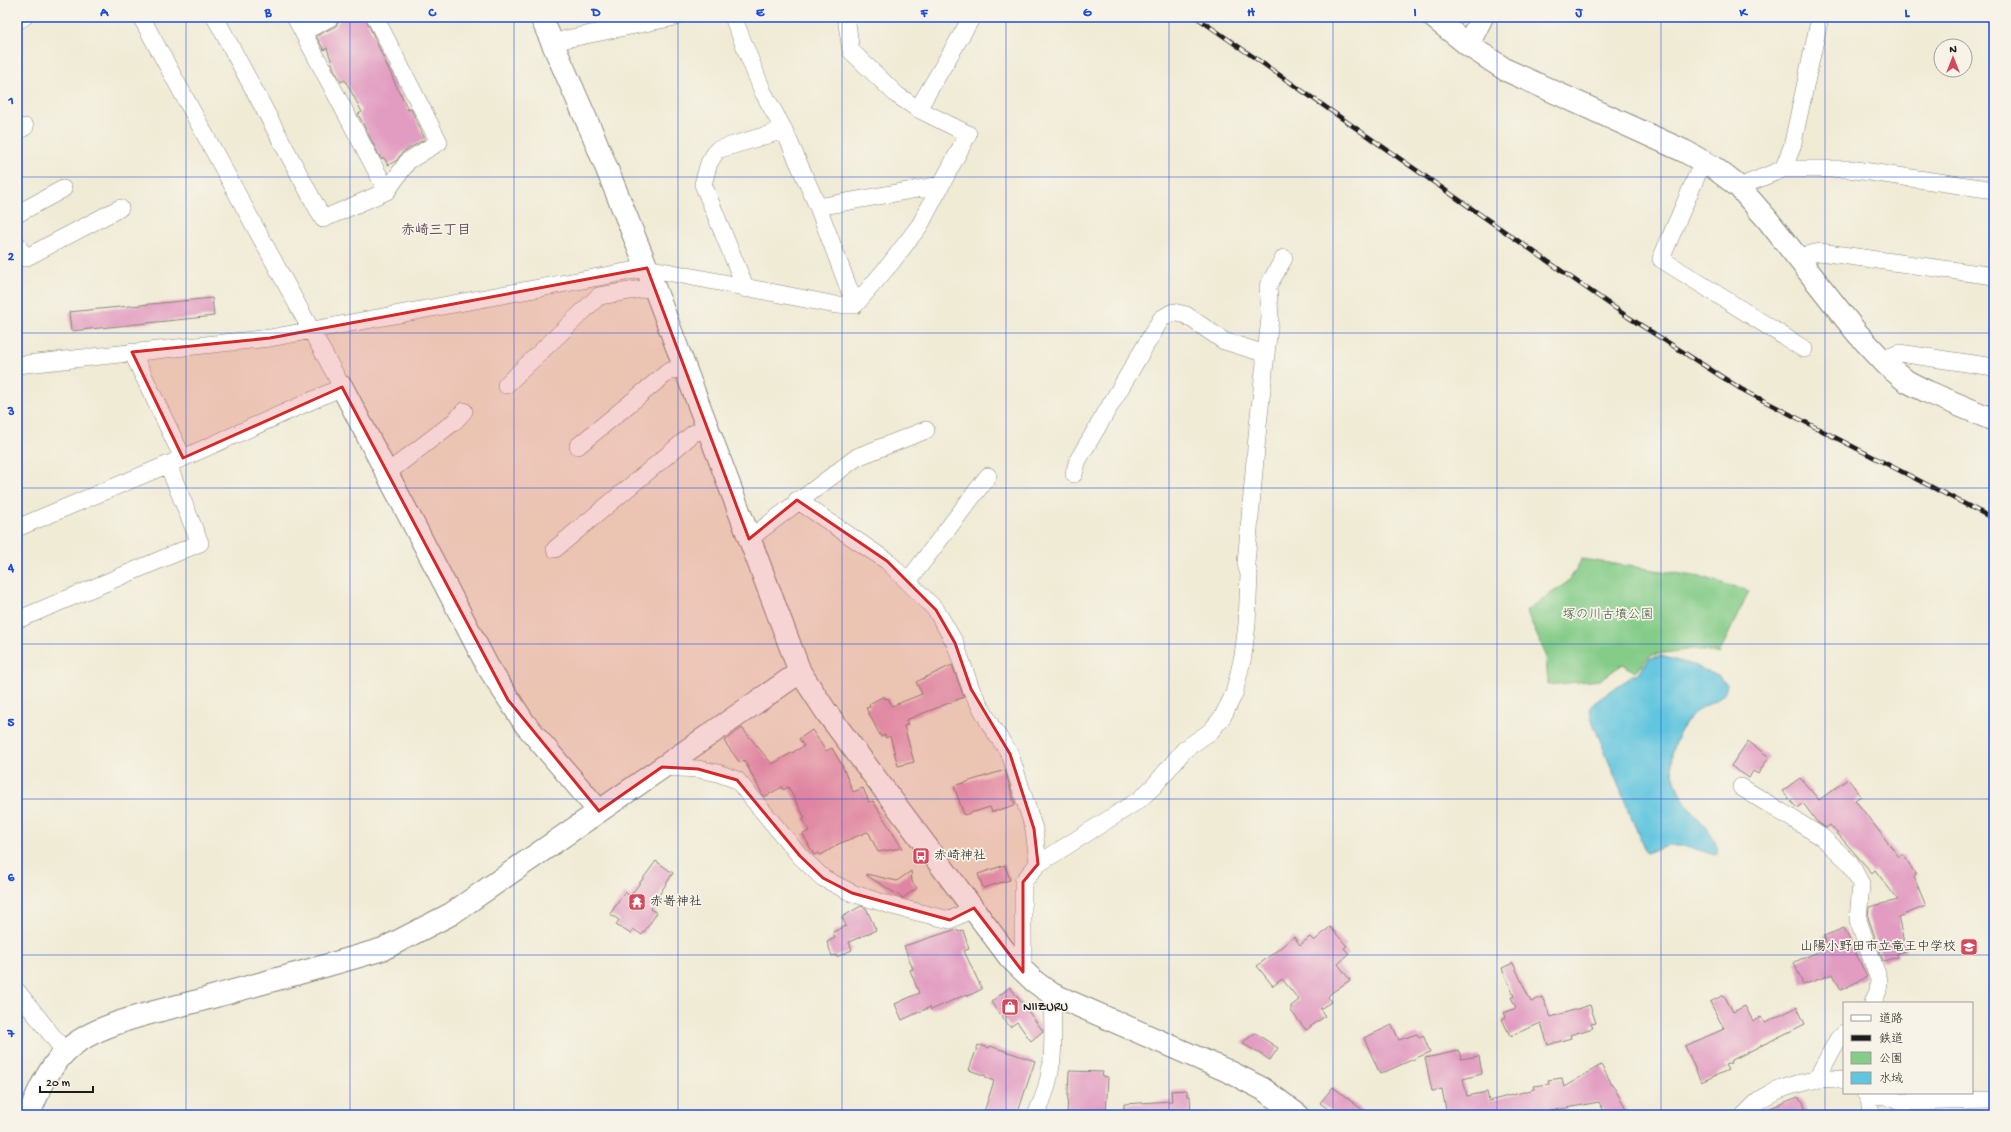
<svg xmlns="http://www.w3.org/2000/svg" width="2011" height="1132" font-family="'Gochi Hand','Klee One',sans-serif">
	<rect width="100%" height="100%" fill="#f7f3e8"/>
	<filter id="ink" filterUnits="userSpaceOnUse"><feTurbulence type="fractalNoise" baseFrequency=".025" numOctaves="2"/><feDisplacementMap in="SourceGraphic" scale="8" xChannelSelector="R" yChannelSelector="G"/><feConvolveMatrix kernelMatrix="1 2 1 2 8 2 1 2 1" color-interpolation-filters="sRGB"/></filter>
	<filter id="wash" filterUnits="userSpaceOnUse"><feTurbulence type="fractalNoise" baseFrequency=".012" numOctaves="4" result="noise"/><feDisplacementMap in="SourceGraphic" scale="16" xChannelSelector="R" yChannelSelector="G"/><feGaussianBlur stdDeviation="0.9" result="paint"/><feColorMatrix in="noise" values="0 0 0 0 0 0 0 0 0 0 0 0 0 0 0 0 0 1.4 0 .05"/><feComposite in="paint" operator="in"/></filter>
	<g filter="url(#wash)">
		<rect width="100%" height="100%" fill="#f0ebd5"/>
		<path fill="#84cc88" stroke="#507452" d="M 1582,559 L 1701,577 L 1749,591 L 1719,654 L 1693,649 L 1651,655 L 1635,672 L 1623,664 L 1600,680 L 1548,685 L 1546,655 L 1526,611 L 1569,581 Z"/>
		<path fill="#60c5de" stroke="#3e707d" d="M 1661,656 L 1696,666 L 1720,677 L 1721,680 L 1727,684 C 1727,699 1704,704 1695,713 C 1685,722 1676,737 1673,749 C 1667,774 1681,798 1696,816 C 1705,826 1716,838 1718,852 L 1715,855 L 1686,846 L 1668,846 L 1646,853 L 1591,718 L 1590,707 L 1594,703 L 1633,675 L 1637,675 L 1650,658 Z"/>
		<g id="blocks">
			<path fill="#e29cc1" d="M 341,17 L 365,17 L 400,94 L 401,94 L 408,110 L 411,109 L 425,139 L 403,152 L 396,161 L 388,165 L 384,158 L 381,159 L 358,114 L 362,112 L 345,80 L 341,82 L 334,69 L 327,48 L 324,50 L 316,36 L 336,26 Z
				M 212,298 L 214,316 L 71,331 L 69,312 Z
				M 952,665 L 964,697 L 906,720 L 908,724 L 904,726 L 914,762 L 898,766 L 890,736 L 886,738 L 885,735 L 881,737 L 866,708 L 870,707 L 869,704 L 884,696 L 885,699 L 888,698 L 892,706 L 922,694 L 916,682 Z
				M 742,728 L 772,764 L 804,746 L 799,739 L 812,730 L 826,751 L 832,748 L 842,765 L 853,792 L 863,788 L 869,802 L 873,801 L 902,848 L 878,852 L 869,833 L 867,832 L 836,845 L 836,846 L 821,855 L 819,853 L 814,855 L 803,834 L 809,831 L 803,819 L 805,818 L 788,787 L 783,790 L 782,787 L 764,797 L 744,760 L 740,763 L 724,741 Z
				M 1748,741 L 1769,757 L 1758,774 L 1753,771 L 1749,778 L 1731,766 Z
				M 1005,770 L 1015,805 L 992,812 L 990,807 L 964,815 L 954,786 Z
				M 1800,778 L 1819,800 L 1848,779 L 1861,796 L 1855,800 L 1899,857 L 1903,854 L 1916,875 L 1914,877 L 1926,906 L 1898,917 L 1906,951 L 1897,953 L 1898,957 L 1883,961 L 1868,917 L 1869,907 L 1898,900 L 1875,870 L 1872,873 L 1830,825 L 1826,828 L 1817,822 L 1803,803 L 1797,808 L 1782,791 Z
				M 656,861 L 673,873 L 650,909 L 657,913 L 642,935 L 633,929 L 631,934 L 616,925 L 619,920 L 610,914 L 625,892 L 630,896 Z
				M 1005,865 L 1010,880 L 983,888 L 978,874 Z
				M 911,871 L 912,882 L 917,888 L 903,898 L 866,875 L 866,874 L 897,881 Z
				M 861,906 L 866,908 L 876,930 L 849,942 L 852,950 L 836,957 L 836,955 L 832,956 L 827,942 L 835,938 L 833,932 L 846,926 L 842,917 Z
				M 1330,927 L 1347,946 L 1344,948 L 1349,954 L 1338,964 L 1350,980 L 1330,994 L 1328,997 L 1331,1002 L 1320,1009 L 1325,1016 L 1306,1030 L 1291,1011 L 1291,1006 L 1299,1000 L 1282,979 L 1273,986 L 1257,966 L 1294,937 L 1300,945 L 1310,937 L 1314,941 Z
				M 1844,928 L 1867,977 L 1841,990 L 1833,974 L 1803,985 L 1794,962 L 1828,948 L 1824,936 Z
				M 957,929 L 958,932 L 963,930 L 969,949 L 964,951 L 982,989 L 968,996 L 967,994 L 931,1010 L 930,1007 L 902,1020 L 895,1004 L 919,993 L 910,970 L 913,969 L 904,946 Z
				M 1513,963 L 1531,1002 L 1542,997 L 1551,1017 L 1590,1005 L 1596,1023 L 1591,1024 L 1593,1028 L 1570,1035 L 1571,1038 L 1548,1045 L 1541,1023 L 1510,1036 L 1502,1019 L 1506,1017 L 1504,1013 L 1516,1008 L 1511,997 L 1514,996 L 1502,968 Z
				M 1010,987 L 1043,1031 L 1031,1041 L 1017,1022 L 1010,1027 L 991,1002 Z
				M 1724,995 L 1733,1012 L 1745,1006 L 1753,1021 L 1761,1017 L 1765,1023 L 1797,1007 L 1805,1024 L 1730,1061 L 1731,1063 L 1725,1065 L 1728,1070 L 1701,1082 L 1685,1046 L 1724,1029 L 1710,1002 Z
				M 1392,1025 L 1399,1040 L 1417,1034 L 1419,1037 L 1423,1035 L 1430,1052 L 1380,1074 L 1364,1038 Z
				M 1255,1033 L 1278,1048 L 1270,1060 L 1242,1043 Z
				M 978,1045 L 989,1048 L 990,1046 L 1035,1061 L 1017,1115 L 983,1115 L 994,1081 L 986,1078 L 986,1076 L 969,1070 Z
				M 1459,1051 L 1461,1059 L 1479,1056 L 1482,1074 L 1463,1079 L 1467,1096 L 1487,1092 L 1489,1101 L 1535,1089 L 1534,1086 L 1549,1084 L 1548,1080 L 1562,1078 L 1564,1087 L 1601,1065 L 1630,1115 L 1606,1115 L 1599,1102 L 1540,1113 L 1541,1115 L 1447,1115 L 1442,1089 L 1432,1091 L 1425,1058 Z
				M 1069,1071 L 1103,1072 L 1102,1076 L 1108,1077 L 1106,1115 L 1067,1115 Z
				M 1333,1087 L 1369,1115 L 1336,1115 L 1320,1103 Z
				M 1187,1090 L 1187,1096 L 1190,1096 L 1191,1115 L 1124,1115 L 1124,1104 L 1172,1101 L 1171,1091 Z
				M 1798,1097 L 1803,1102 L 1808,1115 L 1758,1115 L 1762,1111 Z"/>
		</g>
	</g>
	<g filter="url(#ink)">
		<use href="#blocks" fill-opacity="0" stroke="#868478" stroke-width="1"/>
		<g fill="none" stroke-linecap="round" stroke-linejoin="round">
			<defs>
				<path id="minor" d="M 215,17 L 323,219 L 387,191 L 408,161 L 439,142 L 375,17
					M 295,17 L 387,191
					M 733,17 L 763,92 L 784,130 L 818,207 L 855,305
					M 17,21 L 24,17
					M 303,32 L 331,17
					M 553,45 L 566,39 L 675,17
					M 918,109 L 972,17
					M 17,131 L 25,127
					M 1703,161 L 1661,259 L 1804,349
					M 1783,169 L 1792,147 L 1820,17
					M 1739,187 L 1783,169 L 1849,169 L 1994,190
					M 818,207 L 940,185
					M 17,214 L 63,189
					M 17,244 L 25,258 L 120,208
					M 1797,257 L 1820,252 L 1994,276
					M 746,289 L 703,184 L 709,163 L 717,150 L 784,130
					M 132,352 L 183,458
					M 1882,360 L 1899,353 L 1994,367
					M 17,365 L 270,338 L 647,268 L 836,305 L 855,305 L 891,263 L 920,225 L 968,134 L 918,109 L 897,95 L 851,51 L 846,17
					M 506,385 L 599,296 L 654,287
					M 578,446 L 668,372 L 684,366
					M 387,473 L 455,421 L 464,411
					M 1074,474 L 1078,460 L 1161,319 L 1173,312 L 1186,315 L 1224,341 L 1266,354
					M 797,500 L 887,561 L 936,610 L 955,643 L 971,689 L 991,726 L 1010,754 L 1034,829 L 1038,864
					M 17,528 L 183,458 L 342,387 L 141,17
					M 749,539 L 857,457 L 926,430
					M 555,549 L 694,433 L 707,429
					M 908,581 L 988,476
					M 17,620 L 200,543 L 168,465
					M 662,767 L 698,769 L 718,773 L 737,780 L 800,856 L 823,878 L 852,893 L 893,906 L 950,920 L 974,908
					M 1741,787 L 1822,837 L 1850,863 L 1861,884 L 1858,920 L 1879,980 L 1878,991 L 1873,1003
					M 1023,972 L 1023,882 L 1038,864 L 1139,800 L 1154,786 L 1184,750 L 1211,731 L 1223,716 L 1234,694 L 1243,656 L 1247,624 L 1249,574 L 1246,564 L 1258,425 L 1270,318 L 1268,286 L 1284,258
					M 17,991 L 65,1052
					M 1816,1080 L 1838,1039 L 1844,1033
					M 1865,1093 L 1869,1097 L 1871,1115
					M 1869,1097 L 1885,1095 L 1900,1102 L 1994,1100
					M 1036,1115 C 1057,1070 1053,1042 1052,994
					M 1744,1115 C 1750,1110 1754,1104 1760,1100 C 1777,1088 1824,1073 1844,1081"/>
				<path id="tertiary" d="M 541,17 L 594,137 L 647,268 L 800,672 L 827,713 L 1010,958 L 1035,982 L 1052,994 L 1230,1072 L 1263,1089 L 1298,1115
					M 1433,17 L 1468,45 L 1506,70 L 1684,151 L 1713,167 L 1739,187 L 1767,219 L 1857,333 L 1886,364 L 1906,381 L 1928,392 L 1994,420
					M 1468,45 L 1482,17
					M 342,387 L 488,667 L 525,724 L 599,811
					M 29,1115 C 37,1093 48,1069 65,1052 C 95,1022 165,1010 205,999 C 265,982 324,967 383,949 L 451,914 L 800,672"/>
			</defs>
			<use href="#minor" stroke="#868478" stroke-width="18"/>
			<use href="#tertiary" stroke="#868478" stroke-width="24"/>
			<use href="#minor" stroke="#fff" stroke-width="17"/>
			<use href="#tertiary" stroke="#fff" stroke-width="22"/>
			<defs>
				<path id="rail" d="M 1196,17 L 1628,317 L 1741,389 L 1994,519"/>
			</defs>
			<use href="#rail" stroke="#1c1c1c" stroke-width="4.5"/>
			<use href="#rail" stroke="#f7f3e8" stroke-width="3" stroke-dasharray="9" stroke-linecap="butt"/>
		</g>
	</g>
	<path fill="#d62828" fill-opacity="0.2" stroke="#d62828" stroke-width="3" stroke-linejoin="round" d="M 647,268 L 749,539 L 797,500 L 887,561 L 936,610 L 955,643 L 971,689 L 1010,754 L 1034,829 L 1038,864 L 1023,882 L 1023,972 L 974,908 L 950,920 L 852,893 L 823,878 L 800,856 L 737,780 L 698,769 L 662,767 L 599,811 L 508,700 L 342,387 L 183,458 L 132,352 L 270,338 Z"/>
	<path fill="none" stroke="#1d4ed8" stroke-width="1" stroke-opacity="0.55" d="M 186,17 L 186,1115M 350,17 L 350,1115M 514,17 L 514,1115M 678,17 L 678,1115M 842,17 L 842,1115M 1006,17 L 1006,1115M 1169,17 L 1169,1115M 1333,17 L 1333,1115M 1497,17 L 1497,1115M 1661,17 L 1661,1115M 1825,17 L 1825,1115M 17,177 L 1994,177M 17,333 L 1994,333M 17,488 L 1994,488M 17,644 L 1994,644M 17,799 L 1994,799M 17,955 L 1994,955"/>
	<defs>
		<symbol id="bus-square" viewBox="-11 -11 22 22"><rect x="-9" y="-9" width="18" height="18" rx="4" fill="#d1495b" stroke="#f7f3e8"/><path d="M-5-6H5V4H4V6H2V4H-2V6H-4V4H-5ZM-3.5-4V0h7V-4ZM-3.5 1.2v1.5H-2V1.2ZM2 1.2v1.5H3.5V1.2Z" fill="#fff"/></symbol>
		<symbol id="temple-square" viewBox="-11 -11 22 22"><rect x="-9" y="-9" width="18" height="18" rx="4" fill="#d1495b" stroke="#f7f3e8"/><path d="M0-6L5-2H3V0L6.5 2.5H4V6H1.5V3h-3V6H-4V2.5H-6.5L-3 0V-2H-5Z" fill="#fff"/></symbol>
		<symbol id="school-square" viewBox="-11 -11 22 22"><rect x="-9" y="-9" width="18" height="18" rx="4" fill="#d1495b" stroke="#f7f3e8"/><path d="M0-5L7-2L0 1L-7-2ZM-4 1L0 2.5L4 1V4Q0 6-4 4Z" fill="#fff"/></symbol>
		<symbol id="shop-square" viewBox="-11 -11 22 22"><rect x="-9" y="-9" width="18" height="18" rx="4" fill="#d1495b" stroke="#f7f3e8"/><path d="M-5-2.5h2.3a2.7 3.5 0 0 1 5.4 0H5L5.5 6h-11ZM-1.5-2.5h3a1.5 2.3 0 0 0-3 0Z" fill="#fff"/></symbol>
	</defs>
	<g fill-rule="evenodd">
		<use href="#bus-square" x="911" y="846" width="20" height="20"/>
		<use href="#temple-square" x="627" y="892" width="20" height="20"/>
		<use href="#school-square" x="1959" y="937" width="20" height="20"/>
		<use href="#shop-square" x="1000" y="997" width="20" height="20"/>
	</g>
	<g text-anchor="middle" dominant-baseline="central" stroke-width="3.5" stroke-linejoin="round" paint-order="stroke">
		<g font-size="13" fill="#405a42" stroke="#f7f3e8">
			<text x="1608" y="615">塚の川古墳公園</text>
		</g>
		<g font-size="13" fill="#1c1c1c" stroke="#f7f3e8" text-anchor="start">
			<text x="934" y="856">赤崎神社</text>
			<text x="650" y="902">赤嵜神社</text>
			<text x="1956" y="947" text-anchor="end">山陽小野田市立竜王中学校</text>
			<text x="1023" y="1007">NIIZURU</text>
		</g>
		<g font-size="14" font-weight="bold" fill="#614956" stroke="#f7f3e8">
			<text x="436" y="231">赤崎三丁目</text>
		</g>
	</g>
	<rect width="2011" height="1132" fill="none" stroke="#f7f3e8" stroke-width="44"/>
	<rect x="1843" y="1002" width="130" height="92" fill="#f7f3e8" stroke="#9f9d96"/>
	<rect x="1851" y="1015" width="20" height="6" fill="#ffffff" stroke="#9f9d96"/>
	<text x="1879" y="1022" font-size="12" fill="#1c1c1c">道路</text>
	<rect x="1851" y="1035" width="20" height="6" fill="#1c1c1c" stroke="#9f9d96"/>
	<text x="1879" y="1042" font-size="12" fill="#1c1c1c">鉄道</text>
	<rect x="1851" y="1052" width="20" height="12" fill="#84cc88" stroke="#9f9d96"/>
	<text x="1879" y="1062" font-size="12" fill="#1c1c1c">公園</text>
	<rect x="1851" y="1072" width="20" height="12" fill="#60c5de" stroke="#9f9d96"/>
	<text x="1879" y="1082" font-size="12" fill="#1c1c1c">水域</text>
	<g transform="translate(1953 58)"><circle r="19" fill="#f7f3e8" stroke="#9f9d96"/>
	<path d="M0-3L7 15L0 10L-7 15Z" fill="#d1495b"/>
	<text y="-6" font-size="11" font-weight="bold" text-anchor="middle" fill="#1c1c1c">N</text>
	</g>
	<path d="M40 1086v6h53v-6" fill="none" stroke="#1c1c1c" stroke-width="2"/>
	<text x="46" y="1086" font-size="12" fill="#1c1c1c" stroke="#f7f3e8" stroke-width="3" paint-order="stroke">20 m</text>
	<rect x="22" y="22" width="1967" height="1088" fill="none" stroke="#1d4ed8" stroke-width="1.5"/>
	<g font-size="13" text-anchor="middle" font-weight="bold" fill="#1d4ed8">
		<text x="104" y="16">A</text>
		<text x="268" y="16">B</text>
		<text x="432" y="16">C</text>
		<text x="596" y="16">D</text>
		<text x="760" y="16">E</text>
		<text x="924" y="16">F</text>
		<text x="1087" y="16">G</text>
		<text x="1251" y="16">H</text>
		<text x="1415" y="16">I</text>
		<text x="1579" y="16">J</text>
		<text x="1743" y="16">K</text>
		<text x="1907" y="16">L</text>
		<text x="11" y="104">1</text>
		<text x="11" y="260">2</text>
		<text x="11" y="415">3</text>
		<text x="11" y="571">4</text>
		<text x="11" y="726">5</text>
		<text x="11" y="881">6</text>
		<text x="11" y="1037">7</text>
	</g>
</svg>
